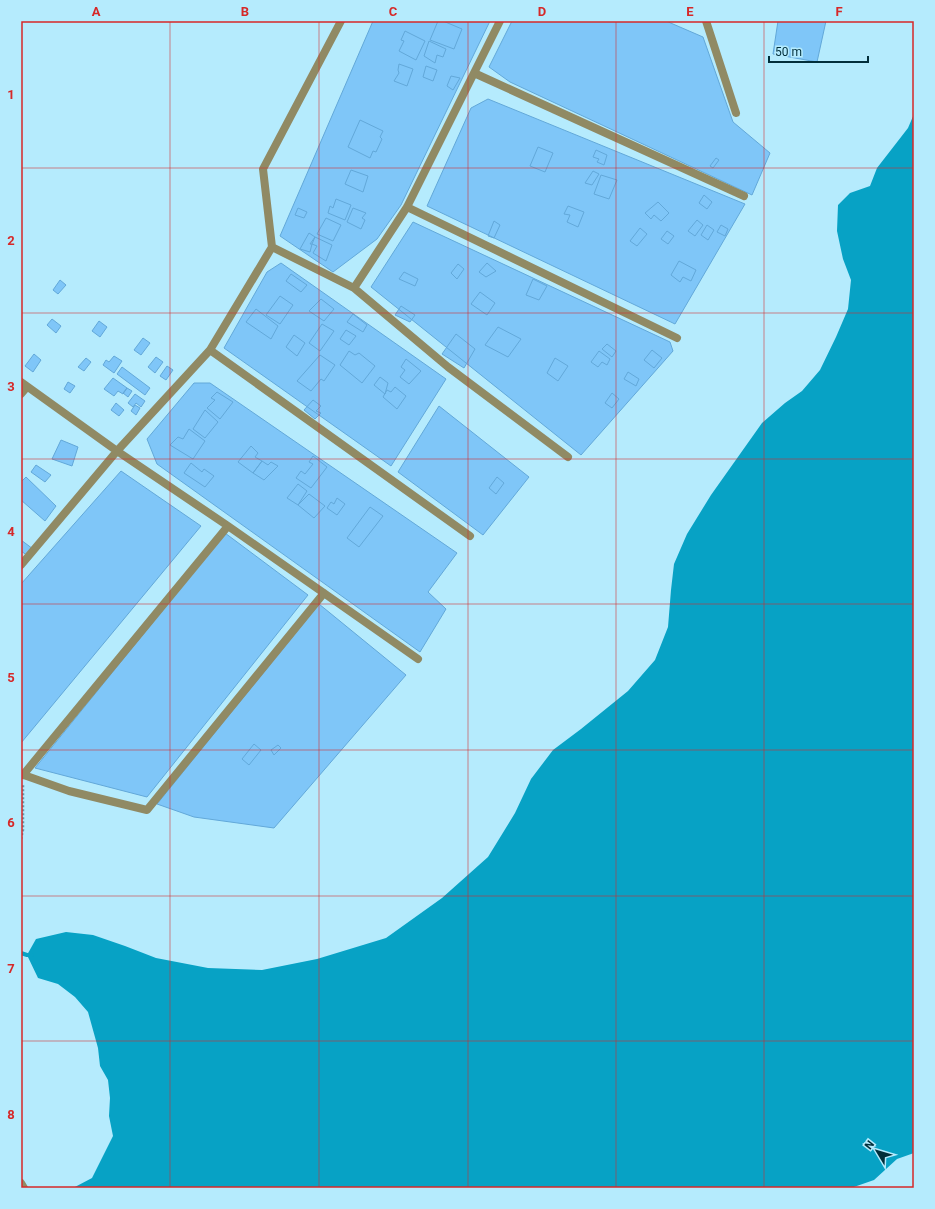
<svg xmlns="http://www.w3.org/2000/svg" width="935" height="1209" font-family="Roboto,sans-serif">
	<rect width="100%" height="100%" fill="#b5ebfd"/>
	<path fill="#07a2c5" d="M 914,114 L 914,1153 L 897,1159 L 874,1180 L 851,1188 L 73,1188 L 92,1178 L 113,1136 L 109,1116 L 110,1098 L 108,1080 L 100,1066 L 98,1048 L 88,1012 L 75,997 L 58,984 L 38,978 L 27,955 L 36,939 L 66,932 L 93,935 L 125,946 L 156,958 L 208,968 L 262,970 L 317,959 L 386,938 L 442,898 L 488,857 L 515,813 L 531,779 L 553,750 L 581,729 L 628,691 L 655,660 L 668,627 L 671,590 L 674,564 L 687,534 L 711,495 L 762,423 L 785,403 L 802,391 L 820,370 L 836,337 L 848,309 L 851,280 L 843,259 L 837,231 L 838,205 L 850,193 L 870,186 L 877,168 L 908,128 Z"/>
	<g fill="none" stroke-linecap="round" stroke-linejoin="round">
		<path stroke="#07a2c5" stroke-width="4" d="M 21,953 L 27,955 L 32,955"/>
	</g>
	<path fill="#7fc6f8" stroke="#62a8d9" d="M 373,21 L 490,21 L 401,205 L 377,239 L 333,272 L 280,236 Z
		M 438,21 L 443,21 L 462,29 L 454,49 L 430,40 Z
		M 512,21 L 666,21 L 703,37 L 733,122 L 770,153 L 752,195 L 510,82 L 489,67 Z
		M 778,21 L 826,21 L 817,62 L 773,54 Z
		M 405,31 L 425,41 L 416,60 L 399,51 L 404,41 L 401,40 Z
		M 429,41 L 446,49 L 443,57 L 437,55 L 435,63 L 424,56 Z
		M 399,64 L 413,69 L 407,86 L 394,81 L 399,73 L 398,70 Z
		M 426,66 L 437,70 L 433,81 L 423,77 Z
		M 451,76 L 460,78 L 453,90 L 447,86 Z
		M 488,99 L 745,204 L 675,324 L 427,206 L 471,108 Z
		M 360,120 L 383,131 L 380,137 L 382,139 L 376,152 L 373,151 L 370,158 L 348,147 Z
		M 538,147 L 553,153 L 545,172 L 530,166 Z
		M 596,150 L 607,155 L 604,165 L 597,162 L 599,159 L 593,157 Z
		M 716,158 L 719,160 L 713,168 L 710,166 Z
		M 351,170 L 368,176 L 363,192 L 345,184 Z
		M 593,171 L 599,174 L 592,185 L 585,183 Z
		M 601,175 L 617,180 L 609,199 L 594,194 Z
		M 704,195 L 712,202 L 707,209 L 699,203 Z
		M 336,199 L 351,205 L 345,220 L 328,213 L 330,206 L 333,208 Z
		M 658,202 L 669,213 L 661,221 L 654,215 L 651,219 L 645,213 Z
		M 568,206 L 584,212 L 578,227 L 567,222 L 570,215 L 564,214 Z
		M 298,208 L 307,212 L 304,218 L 295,215 Z
		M 353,208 L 366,213 L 362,218 L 365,220 L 361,229 L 347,222 Z
		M 326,218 L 341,225 L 333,241 L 317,234 Z
		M 697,220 L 703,225 L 695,236 L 688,231 Z
		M 494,221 L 500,225 L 494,238 L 488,236 Z
		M 413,222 L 670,342 L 673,351 L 581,455 L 371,287 Z
		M 707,225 L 714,230 L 708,240 L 701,235 Z
		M 721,225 L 728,229 L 725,236 L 717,232 Z
		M 640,228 L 647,234 L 637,246 L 630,241 Z
		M 667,231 L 674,236 L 668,244 L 661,239 Z
		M 309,233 L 315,237 L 310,244 L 312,244 L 310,252 L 300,249 Z
		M 315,237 L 332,245 L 326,261 L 313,253 L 317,246 L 312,244 Z
		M 679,261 L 696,270 L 691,281 L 683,277 L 680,282 L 671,275 Z
		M 281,263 L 446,379 L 391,466 L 224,348 L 267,272 Z
		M 487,263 L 496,271 L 486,277 L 479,272 Z
		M 458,264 L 464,269 L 457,279 L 451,273 Z
		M 404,272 L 418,279 L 415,286 L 399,279 Z
		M 291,274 L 307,285 L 301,292 L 286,281 Z
		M 533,279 L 547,286 L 539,300 L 526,295 Z
		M 60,280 L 66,285 L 58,294 L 53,290 Z
		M 480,292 L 495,303 L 487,315 L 471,304 Z
		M 280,296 L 293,305 L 280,324 L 266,315 Z
		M 321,299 L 334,309 L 324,321 L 309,311 Z
		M 401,306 L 415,315 L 410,322 L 395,315 Z
		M 256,309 L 278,326 L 271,339 L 246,322 Z
		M 353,314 L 367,325 L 363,332 L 347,322 Z
		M 52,319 L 61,326 L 56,333 L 47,325 Z
		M 99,321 L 107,327 L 100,337 L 92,331 Z
		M 322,324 L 334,331 L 320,351 L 309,343 Z
		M 498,327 L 521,339 L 508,357 L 485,345 Z
		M 346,330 L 356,336 L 349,345 L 340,339 Z
		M 456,334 L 475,349 L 464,368 L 442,354 Z
		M 294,335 L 305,343 L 297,356 L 286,347 Z
		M 143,338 L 150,343 L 141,355 L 134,350 Z
		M 607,344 L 616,351 L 612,357 L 602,349 Z
		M 652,350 L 662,358 L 654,368 L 644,360 Z
		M 349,351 L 355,355 L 359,353 L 375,366 L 362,383 L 340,365 Z
		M 599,351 L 610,359 L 607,365 L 602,362 L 598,367 L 591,362 Z
		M 34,354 L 41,360 L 33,372 L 25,366 Z
		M 320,355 L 335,365 L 324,381 L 321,379 L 311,391 L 297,381 Z
		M 114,356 L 122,361 L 114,373 L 103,365 L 106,360 L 109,362 Z
		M 156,357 L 163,362 L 155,373 L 148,367 Z
		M 86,358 L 91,362 L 84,371 L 78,367 Z
		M 555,358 L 568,366 L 558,381 L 547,373 Z
		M 406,359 L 421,371 L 409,384 L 400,377 L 405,370 L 401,367 Z
		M 167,366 L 173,370 L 166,380 L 160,376 Z
		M 122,367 L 150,388 L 145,395 L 117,374 Z
		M 628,372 L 639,379 L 636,386 L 624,379 Z
		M 380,377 L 388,383 L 385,394 L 374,385 Z
		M 113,378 L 127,388 L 123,394 L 118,391 L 114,396 L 104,389 Z
		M 68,382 L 75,386 L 70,393 L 64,389 Z
		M 194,383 L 210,383 L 457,553 L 428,592 L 446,609 L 420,652 L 157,464 L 147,439 Z
		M 395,387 L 406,396 L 397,409 L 383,397 L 387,390 L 391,392 Z
		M 127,388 L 132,391 L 128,397 L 123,393 Z
		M 217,392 L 233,402 L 220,419 L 207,408 L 215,400 L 211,398 Z
		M 612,393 L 619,399 L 612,408 L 605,403 Z
		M 135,394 L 145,401 L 141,407 L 136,403 L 133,407 L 128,403 Z
		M 313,400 L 321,406 L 316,411 L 321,413 L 315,419 L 304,410 Z
		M 116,403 L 124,410 L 119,416 L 111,410 Z
		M 135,405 L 140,408 L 136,415 L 131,411 Z
		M 439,406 L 529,477 L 483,535 L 398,472 Z
		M 205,410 L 218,422 L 205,438 L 193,429 Z
		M 189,429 L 205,441 L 193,459 L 170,445 L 178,437 L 183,439 Z
		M 61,440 L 78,447 L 72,466 L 52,459 Z
		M 251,446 L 258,453 L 255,457 L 262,461 L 253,473 L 238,462 Z
		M 313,456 L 327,467 L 311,488 L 296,478 L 301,471 L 305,474 L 313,464 L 309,462 Z
		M 262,461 L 268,465 L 271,462 L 278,466 L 264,480 L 253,473 Z
		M 191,463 L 202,472 L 204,469 L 214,476 L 205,487 L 184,473 Z
		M 36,465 L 51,475 L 45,482 L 31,472 Z
		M 121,471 L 201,526 L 21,743 L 21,584 Z
		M 26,477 L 56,506 L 45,521 L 21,500 L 21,482 Z
		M 497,477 L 504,483 L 496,494 L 489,488 Z
		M 298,484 L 307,491 L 298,505 L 287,498 Z
		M 309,494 L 325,506 L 314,518 L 298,505 Z
		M 337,498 L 345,504 L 337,515 L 327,508 L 331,502 L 334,504 Z
		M 370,507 L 383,516 L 359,547 L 347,538 Z
		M 225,533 L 308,595 L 147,797 L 35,768 Z
		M 21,540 L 33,549 L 28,556 L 21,551 Z
		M 319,604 L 406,675 L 274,828 L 194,817 L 157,804 Z
		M 254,744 L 261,750 L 249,765 L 242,759 Z
		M 278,745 L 281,748 L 274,755 L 271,750 Z"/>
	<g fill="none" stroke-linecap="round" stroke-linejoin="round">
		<path stroke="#6698a7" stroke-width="2.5" stroke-dasharray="2 2" stroke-linecap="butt" d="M 21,839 L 23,830 L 23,785"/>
		<path stroke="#908a64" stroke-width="8" d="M 706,21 L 736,113
			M 474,73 L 744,196
			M 407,207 L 677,338
			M 272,247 L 354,288 L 448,367 L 568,457
			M 354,288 L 407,207 L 500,21
			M 210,350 L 470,536
			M 21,382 L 117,451 L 228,526 L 418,659
			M 21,394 L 27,387
			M 21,565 L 117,451 L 210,350 L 272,247 L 263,169 L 341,21
			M 21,774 L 69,791 L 147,810 L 324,593
			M 23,775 L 228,526
			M 21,1183 L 24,1188"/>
	</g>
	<path fill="none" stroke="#d62828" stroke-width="1" stroke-opacity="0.55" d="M 170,21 L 170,1188M 319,21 L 319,1188M 468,21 L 468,1188M 616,21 L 616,1188M 764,21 L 764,1188M 21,168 L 914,168M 21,313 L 914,313M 21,459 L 914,459M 21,604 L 914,604M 21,750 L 914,750M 21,896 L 914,896M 21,1041 L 914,1041"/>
	<rect width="935" height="1209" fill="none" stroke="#b5ebfd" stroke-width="44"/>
	<g transform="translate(877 1151) rotate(308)" stroke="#b5ebfd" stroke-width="3" paint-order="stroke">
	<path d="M0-3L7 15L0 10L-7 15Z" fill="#012e3a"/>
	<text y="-6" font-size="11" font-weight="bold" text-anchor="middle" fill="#012e3a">N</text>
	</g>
	<path d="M769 56v6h99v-6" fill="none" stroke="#012e3a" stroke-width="2"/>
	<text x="775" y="56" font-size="12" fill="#012e3a" stroke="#b5ebfd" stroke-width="3" paint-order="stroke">50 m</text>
	<rect x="22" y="22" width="891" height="1165" fill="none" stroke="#d62828" stroke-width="1.5"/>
	<g font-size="13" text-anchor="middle" font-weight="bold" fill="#d62828">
		<text x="96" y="16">A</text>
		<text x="245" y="16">B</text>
		<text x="393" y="16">C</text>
		<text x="542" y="16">D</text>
		<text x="690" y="16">E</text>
		<text x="839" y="16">F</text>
		<text x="11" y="99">1</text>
		<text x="11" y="245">2</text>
		<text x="11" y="391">3</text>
		<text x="11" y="536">4</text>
		<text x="11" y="682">5</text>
		<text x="11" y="827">6</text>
		<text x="11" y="973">7</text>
		<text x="11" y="1119">8</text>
	</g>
</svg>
